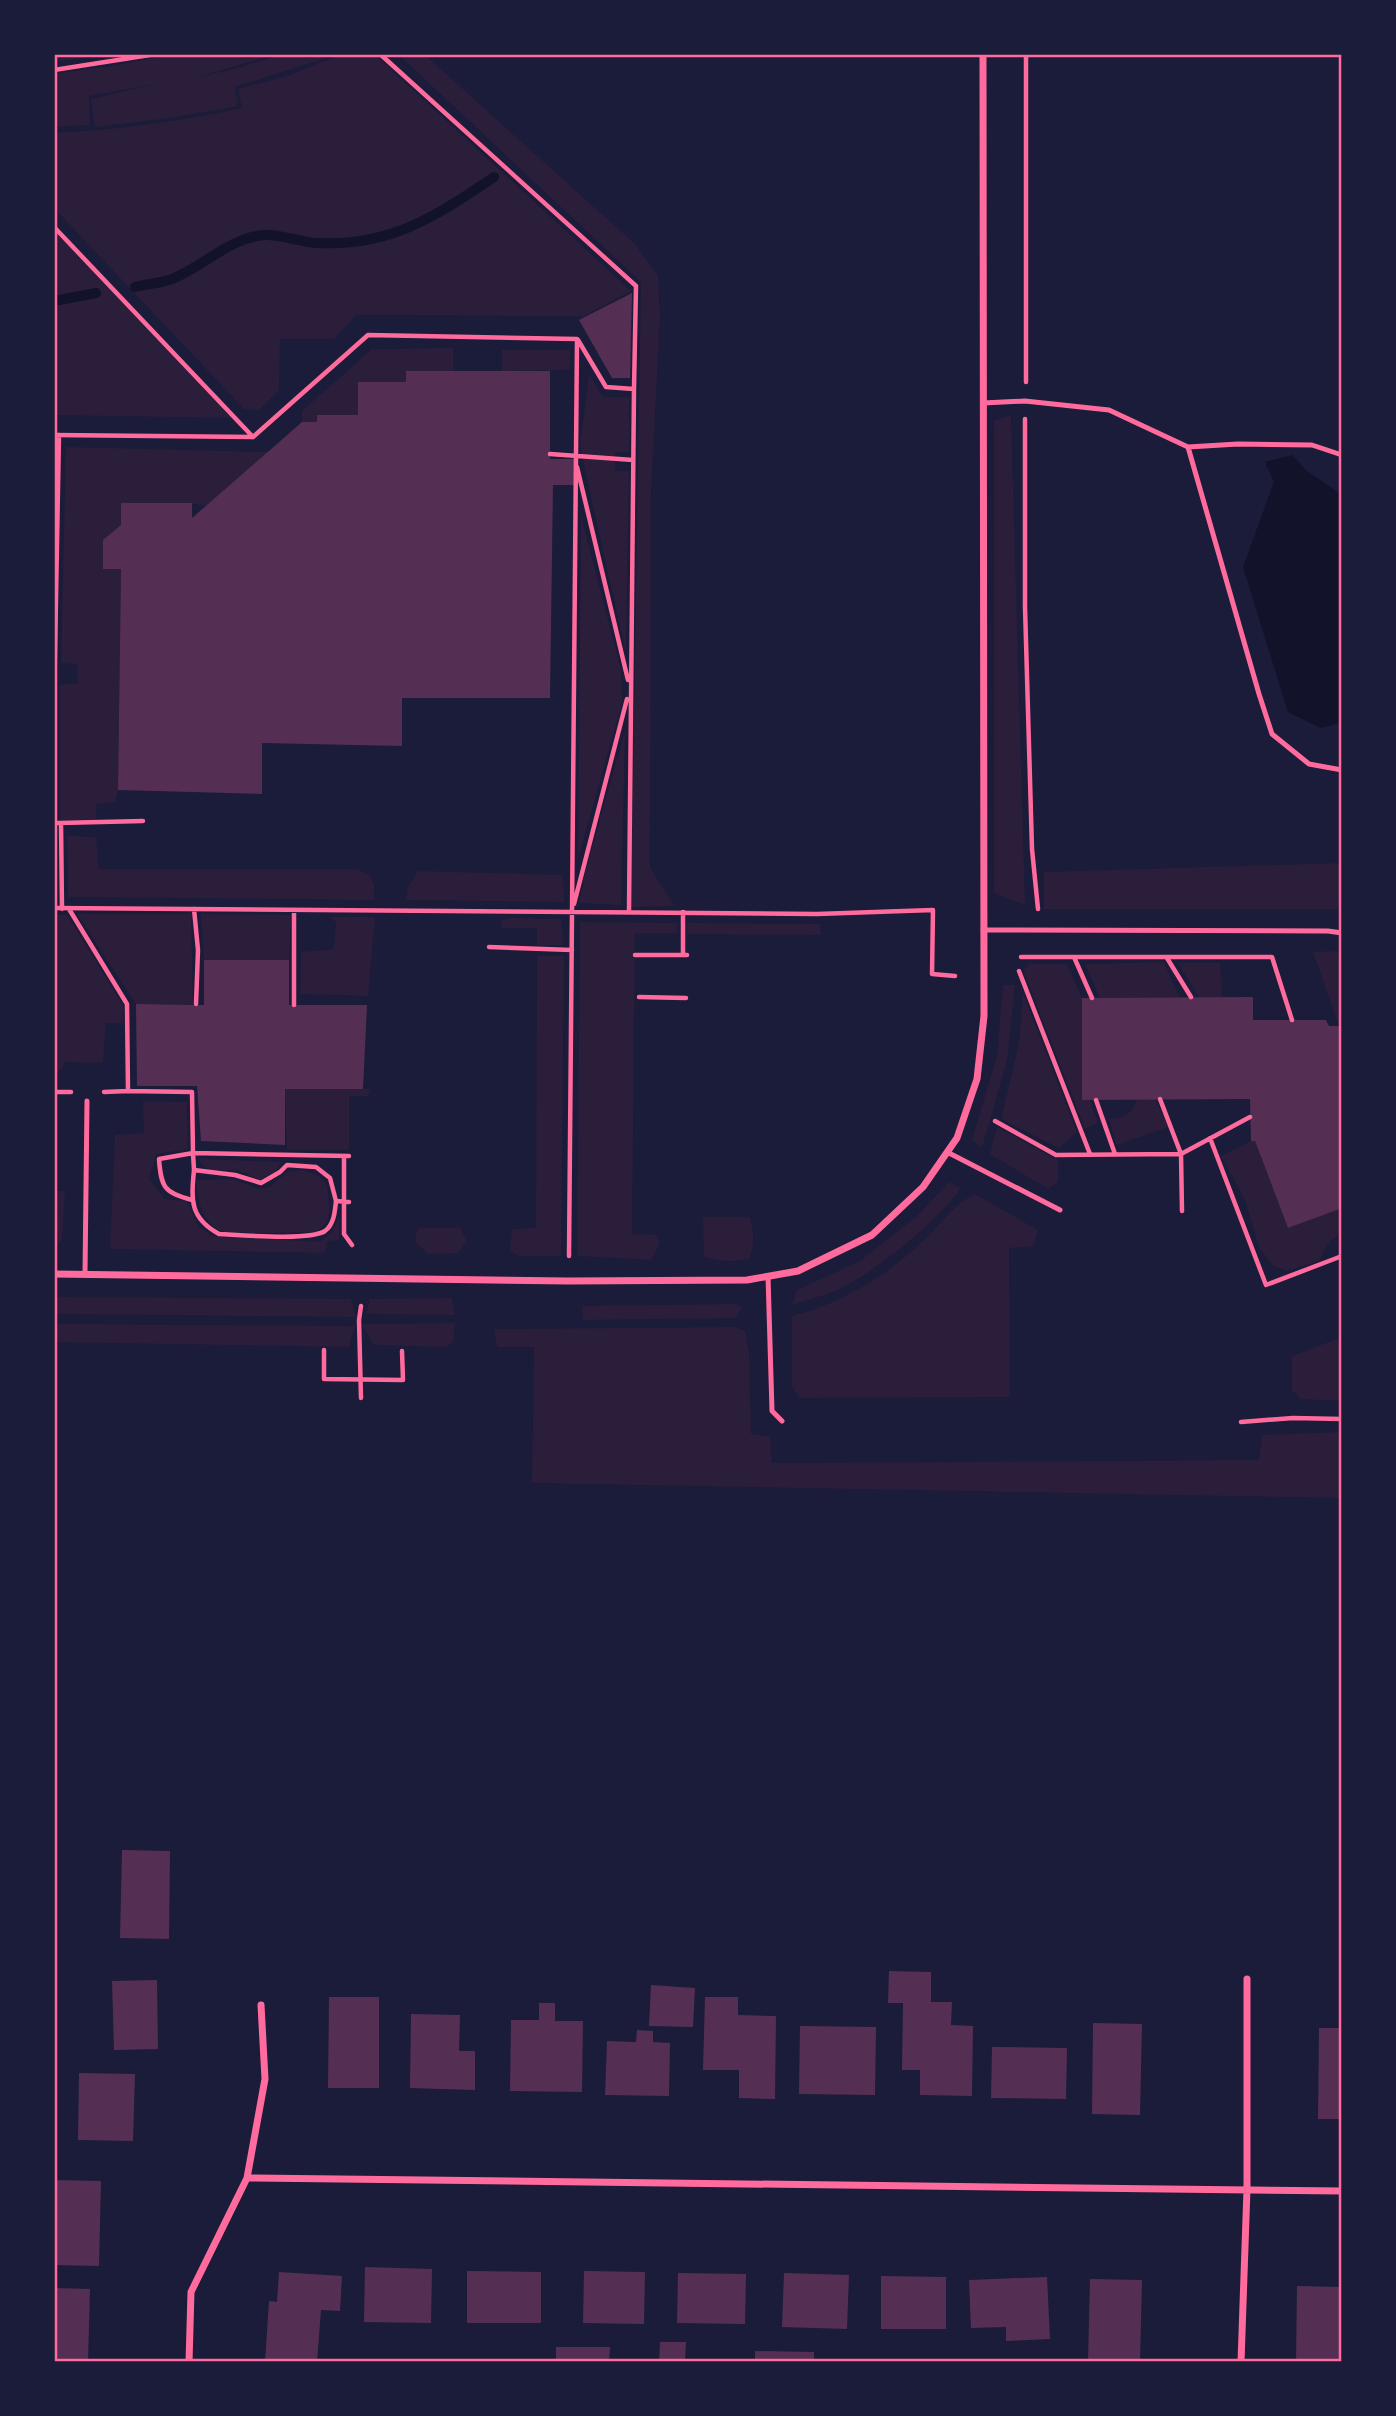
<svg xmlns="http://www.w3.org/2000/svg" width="1396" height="2416" font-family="'Fira Sans Condensed',sans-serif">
	<rect width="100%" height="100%" fill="#1b1b3a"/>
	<path fill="#2a1e3b" d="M 54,54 L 110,54 L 54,62 Z
		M 171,54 L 276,54 L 198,77 L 234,69 L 283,54 L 325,54 L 323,59 L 235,87 L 238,106 L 170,118 L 95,127 L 91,99 L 155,84 L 89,96 L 90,125 L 54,127 L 54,74 L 118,65 Z
		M 341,54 L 374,54 L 631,291 L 584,316 L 356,315 L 334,339 L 280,339 L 279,390 L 259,410 L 244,409 L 54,208 L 54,133 C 117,130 181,121 242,108 L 238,89 L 290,75 Z
		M 398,54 L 424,54 L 635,244 L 658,276 L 660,317 L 651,492 L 650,868 L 675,906 L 631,907 L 641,282 Z
		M 54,230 L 232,418 L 54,415 Z
		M 453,348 L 453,371 L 406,371 L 406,382 L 358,382 L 358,415 L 318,415 L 317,422 L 302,422 L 302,411 L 372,349 Z
		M 502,350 L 570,350 L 570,370 L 502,371 Z
		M 589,374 L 603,397 L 629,397 L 629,452 L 615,452 L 615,471 L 629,471 L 626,654 L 580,446 Z
		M 1011,415 L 1025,905 L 994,893 L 994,421 Z
		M 66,447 L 269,452 L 206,506 L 191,503 L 121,525 L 103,541 L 103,569 L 121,569 L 118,790 L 115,802 L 96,804 L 96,820 L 60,820 L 60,685 L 78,683 L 77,664 L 61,663 Z
		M 581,516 L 621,670 L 622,703 L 578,859 Z
		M 625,731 L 621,905 L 579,903 L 586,869 Z
		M 67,836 L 96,837 L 99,869 L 357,869 L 370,875 L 374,885 L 374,900 L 68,897 Z
		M 1342,863 L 1342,909 L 1044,909 L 1044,872 Z
		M 418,871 L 563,875 L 564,902 L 406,900 L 408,887 Z
		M 77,914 L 191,914 L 193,1004 L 136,1004 Z
		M 201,914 L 291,915 L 289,960 L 204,960 Z
		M 54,915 L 67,915 L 123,1005 L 123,1023 L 106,1023 L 103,1063 L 65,1062 L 61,1070 L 54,1073 Z
		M 331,917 L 375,917 L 368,996 L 300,994 L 301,952 L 334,949 L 336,923 Z
		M 511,918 L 561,919 L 564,945 L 537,946 L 537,928 L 501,928 L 502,920 Z
		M 580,922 L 677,923 L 677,933 L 635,933 L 632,1234 L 656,1235 L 659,1241 C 657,1250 656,1254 650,1260 L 577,1256 Z
		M 687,923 L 820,924 L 821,935 L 687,934 Z
		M 1331,951 L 1342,953 L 1342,1026 L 1339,1026 L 1313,952 Z
		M 537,956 L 564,956 L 561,1256 L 519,1256 L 510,1250 L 512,1229 L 536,1228 Z
		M 1164,962 L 1179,997 L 1100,998 L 1085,964 Z
		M 1178,963 L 1220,963 L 1222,997 L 1199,997 Z
		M 1029,964 L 1067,964 L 1082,998 L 1082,1100 L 1090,1100 L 1098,1123 L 1085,1129 L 1023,970 Z
		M 1003,985 L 1015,985 L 1007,1061 L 982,1148 L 972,1140 L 997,1056 Z
		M 1023,993 L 1077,1132 L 1059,1148 L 1001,1119 L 1019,1043 Z
		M 285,1089 L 371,1089 L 368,1096 L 349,1096 L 349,1150 L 287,1150 Z
		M 1137,1099 L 1155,1099 L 1169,1127 L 1116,1145 L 1109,1119 C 1125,1117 1131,1116 1137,1099 Z
		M 143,1101 L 187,1102 L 188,1149 L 156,1154 L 149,1179 L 165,1199 L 187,1201 L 198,1226 L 212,1236 L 320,1242 L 331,1233 L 340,1216 L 339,1240 L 328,1241 L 325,1253 L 110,1249 L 115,1135 L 144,1133 Z
		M 997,1127 L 1058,1160 L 1058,1182 L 1048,1189 L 990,1154 Z
		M 1251,1141 L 1255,1141 L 1288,1228 L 1338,1209 L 1342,1216 L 1342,1231 L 1327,1245 L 1319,1261 L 1287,1271 L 1273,1266 L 1259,1247 L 1245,1200 L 1221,1156 Z
		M 198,1159 L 281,1162 L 276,1171 L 260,1180 C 252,1177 242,1171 233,1170 C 217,1169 208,1175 198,1159 Z
		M 302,1170 C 327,1177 328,1181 329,1205 C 330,1218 327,1226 315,1232 C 297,1232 228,1236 216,1229 C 201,1218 197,1197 196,1180 L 231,1179 L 260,1189 L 270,1187 L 287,1172 Z
		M 949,1182 L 961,1188 C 937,1222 881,1267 844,1287 C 829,1295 809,1299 792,1305 L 797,1290 L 860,1261 L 917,1216 Z
		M 54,1191 L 65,1191 L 62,1240 L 54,1249 Z
		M 975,1194 L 1038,1230 L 1034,1246 L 1009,1248 L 1010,1397 L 800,1398 L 792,1387 L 792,1316 C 842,1303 886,1276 923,1241 C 941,1225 953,1204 975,1194 Z
		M 703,1217 L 750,1217 C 754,1231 755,1245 749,1259 C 735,1262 718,1262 704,1256 Z
		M 420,1228 L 460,1228 L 467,1241 L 458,1253 L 428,1254 L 416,1243 L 416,1233 Z
		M 54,1297 L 351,1299 L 356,1317 L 54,1314 Z
		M 452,1298 L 455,1315 L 366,1314 L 370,1299 Z
		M 736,1304 L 742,1308 L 735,1318 L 583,1320 L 582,1306 Z
		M 455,1323 L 453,1342 L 447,1347 L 374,1345 L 361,1324 Z
		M 54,1324 L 355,1326 L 349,1347 L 54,1342 Z
		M 735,1327 L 745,1331 L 749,1353 L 751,1434 L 770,1437 L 772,1463 L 1259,1460 L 1262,1435 L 1342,1432 L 1342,1498 L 532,1483 L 534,1347 L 497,1347 L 494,1329 Z
		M 1342,1337 L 1342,1401 L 1301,1399 L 1292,1390 L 1292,1356 Z"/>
	<path fill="#12122b" d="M 1292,455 L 1307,471 L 1342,495 L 1342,722 L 1321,728 L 1288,712 L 1243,567 L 1274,482 L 1265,462 Z"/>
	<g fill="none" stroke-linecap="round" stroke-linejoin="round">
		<path stroke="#12122b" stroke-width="10" d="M 135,287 C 147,284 161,283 172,279 C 203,267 229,238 264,235 C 281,234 300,242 317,243 C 391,247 436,216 494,177
			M 54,301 L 96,293"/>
	</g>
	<path fill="#542f53" d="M 632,293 L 630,378 L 612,378 L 579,320 Z
		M 406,371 L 550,371 L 550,459 L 576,459 L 576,485 L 553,485 L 550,698 L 402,698 L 402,746 L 262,743 L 262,794 L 118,790 L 121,569 L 103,569 L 103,540 L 121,525 L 121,503 L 192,503 L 192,518 L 302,422 L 317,422 L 317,415 L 358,415 L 358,382 L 406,382 Z
		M 204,960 L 289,960 L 289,1005 L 367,1005 L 363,1089 L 285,1089 L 285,1145 L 201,1141 L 197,1086 L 137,1086 L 136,1004 L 204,1005 Z
		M 1253,997 L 1253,1020 L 1326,1020 L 1329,1026 L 1342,1026 L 1342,1208 L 1288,1228 L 1255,1141 L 1251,1141 L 1250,1099 L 1082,1100 L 1082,998 Z
		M 122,1850 L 170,1851 L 169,1939 L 120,1938 Z
		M 889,1971 L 931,1972 L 931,2002 L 952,2002 L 951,2025 L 973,2026 L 972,2096 L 920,2095 L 920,2070 L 902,2070 L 903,2003 L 888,2003 Z
		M 157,1980 L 158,2049 L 114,2050 L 112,1981 Z
		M 651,1985 L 695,1988 L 693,2027 L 649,2026 Z
		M 329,1997 L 379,1997 L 379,2088 L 328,2088 Z
		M 705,1997 L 738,1997 L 738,2015 L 776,2016 L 775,2099 L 739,2098 L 739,2070 L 703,2070 Z
		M 539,2003 L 555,2003 L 555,2021 L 583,2021 L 582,2092 L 510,2091 L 511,2020 L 539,2020 Z
		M 411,2014 L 460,2015 L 459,2051 L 475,2051 L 475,2090 L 410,2088 Z
		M 1093,2023 L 1142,2024 L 1140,2115 L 1092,2114 Z
		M 800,2026 L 876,2027 L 875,2095 L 799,2094 Z
		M 1319,2028 L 1342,2028 L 1342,2119 L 1318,2119 Z
		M 637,2030 L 653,2031 L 653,2042 L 670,2043 L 669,2096 L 605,2095 L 607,2041 L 636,2042 Z
		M 992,2047 L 1067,2048 L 1066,2099 L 991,2098 Z
		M 79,2073 L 135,2074 L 133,2141 L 78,2140 Z
		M 54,2180 L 101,2181 L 99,2266 L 54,2265 Z
		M 365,2267 L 432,2269 L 431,2323 L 364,2322 Z
		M 467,2271 L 541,2272 L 541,2323 L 467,2323 Z
		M 584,2271 L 645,2272 L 644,2324 L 583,2323 Z
		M 279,2272 L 342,2276 L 340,2311 L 321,2310 L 317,2362 L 265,2362 L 269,2301 L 277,2302 Z
		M 678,2273 L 746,2274 L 745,2324 L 677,2323 Z
		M 784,2273 L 849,2275 L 847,2329 L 782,2327 Z
		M 881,2276 L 946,2277 L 946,2329 L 881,2329 Z
		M 1047,2277 L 1050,2339 L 1006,2341 L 1006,2327 L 971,2328 L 969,2280 Z
		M 1090,2279 L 1142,2280 L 1140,2362 L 1088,2362 Z
		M 1297,2286 L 1342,2287 L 1342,2362 L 1296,2362 Z
		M 54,2288 L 90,2289 L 88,2362 L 54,2362 Z
		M 660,2342 L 686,2342 L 685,2362 L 659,2362 Z
		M 556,2347 L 610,2347 L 609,2362 L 556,2362 Z
		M 755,2351 L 814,2352 L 814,2362 L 755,2362 Z"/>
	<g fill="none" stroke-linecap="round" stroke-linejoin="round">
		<path stroke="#ff6b9d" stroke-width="4.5" d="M 380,54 L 636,286 L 634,389
			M 54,70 L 156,54
			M 54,227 L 253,437
			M 578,340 L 606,387 L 634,389 L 629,911
			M 1026,382 L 1026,54
			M 1025,419 L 1025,607 L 1032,849 L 1038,909
			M 54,435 L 253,437 L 368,335 L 577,339 L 569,1256
			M 550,454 L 633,460
			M 577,467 L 628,680
			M 54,706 L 59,435
			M 54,823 L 61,823 L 62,909
			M 59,823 L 143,821
			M 574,904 L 627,699
			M 54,908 L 817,914 L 933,910 L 932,974 L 955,976
			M 69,909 L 127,1004 L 128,1091 L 192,1092 L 193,1153 L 349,1156
			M 194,909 L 198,950 L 196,1004
			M 294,910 L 294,1005
			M 489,947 L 572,950
			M 635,955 L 687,955
			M 683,955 L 683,912
			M 1021,957 L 1272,957 L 1292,1020
			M 1074,957 L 1092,998
			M 1167,958 L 1191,997
			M 1019,971 L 1090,1154
			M 639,997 L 686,998
			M 54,1092 L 71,1092
			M 104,1092 L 128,1091
			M 1160,1099 L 1181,1154 L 1182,1211
			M 1096,1100 L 1115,1154
			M 995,1121 L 1056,1155 L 1181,1154 L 1250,1117
			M 1210,1138 L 1266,1285 L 1342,1256
			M 344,1156 L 344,1234 L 352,1245
			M 194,1170 C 191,1201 190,1218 219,1234 C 242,1235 309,1241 325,1231 C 334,1225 335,1211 336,1201
			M 192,1200 C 164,1193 161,1187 159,1159 L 193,1153 L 194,1170 L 235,1175 L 261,1183 L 280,1172 L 287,1165 L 316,1167 L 330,1178 L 336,1201 L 349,1202
			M 324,1350 L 324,1379 L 403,1380 L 402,1351
			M 361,1398 L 359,1320 L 361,1306
			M 1241,1422 L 1293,1418 L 1342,1419"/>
		<path stroke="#ff6b9d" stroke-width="5" d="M 983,403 L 1025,401 L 1109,410 L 1188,447 L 1238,444 L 1312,445 L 1342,455
			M 1188,447 L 1259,694 L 1272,734 L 1309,764 L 1342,770
			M 983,930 L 1328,931 L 1342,933
			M 947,1152 L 1060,1210
			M 85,1274 L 87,1101
			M 768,1276 L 772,1411 L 782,1421"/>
		<path stroke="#ff6b9d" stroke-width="7" d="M 54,1274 L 568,1281 L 747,1280 L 798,1271 L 872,1235 L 923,1187 L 957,1138 L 977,1079 L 984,1016 L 983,54
			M 247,2178 L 1342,2191
			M 189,2362 L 191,2292 L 247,2178 L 265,2079 L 261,2005
			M 1241,2362 L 1247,2189 L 1247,1979"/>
	</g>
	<rect width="1396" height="2416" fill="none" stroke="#1b1b3a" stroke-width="112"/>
	<rect x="56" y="56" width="1284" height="2304" fill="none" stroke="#ff6b9d" stroke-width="2.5"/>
</svg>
